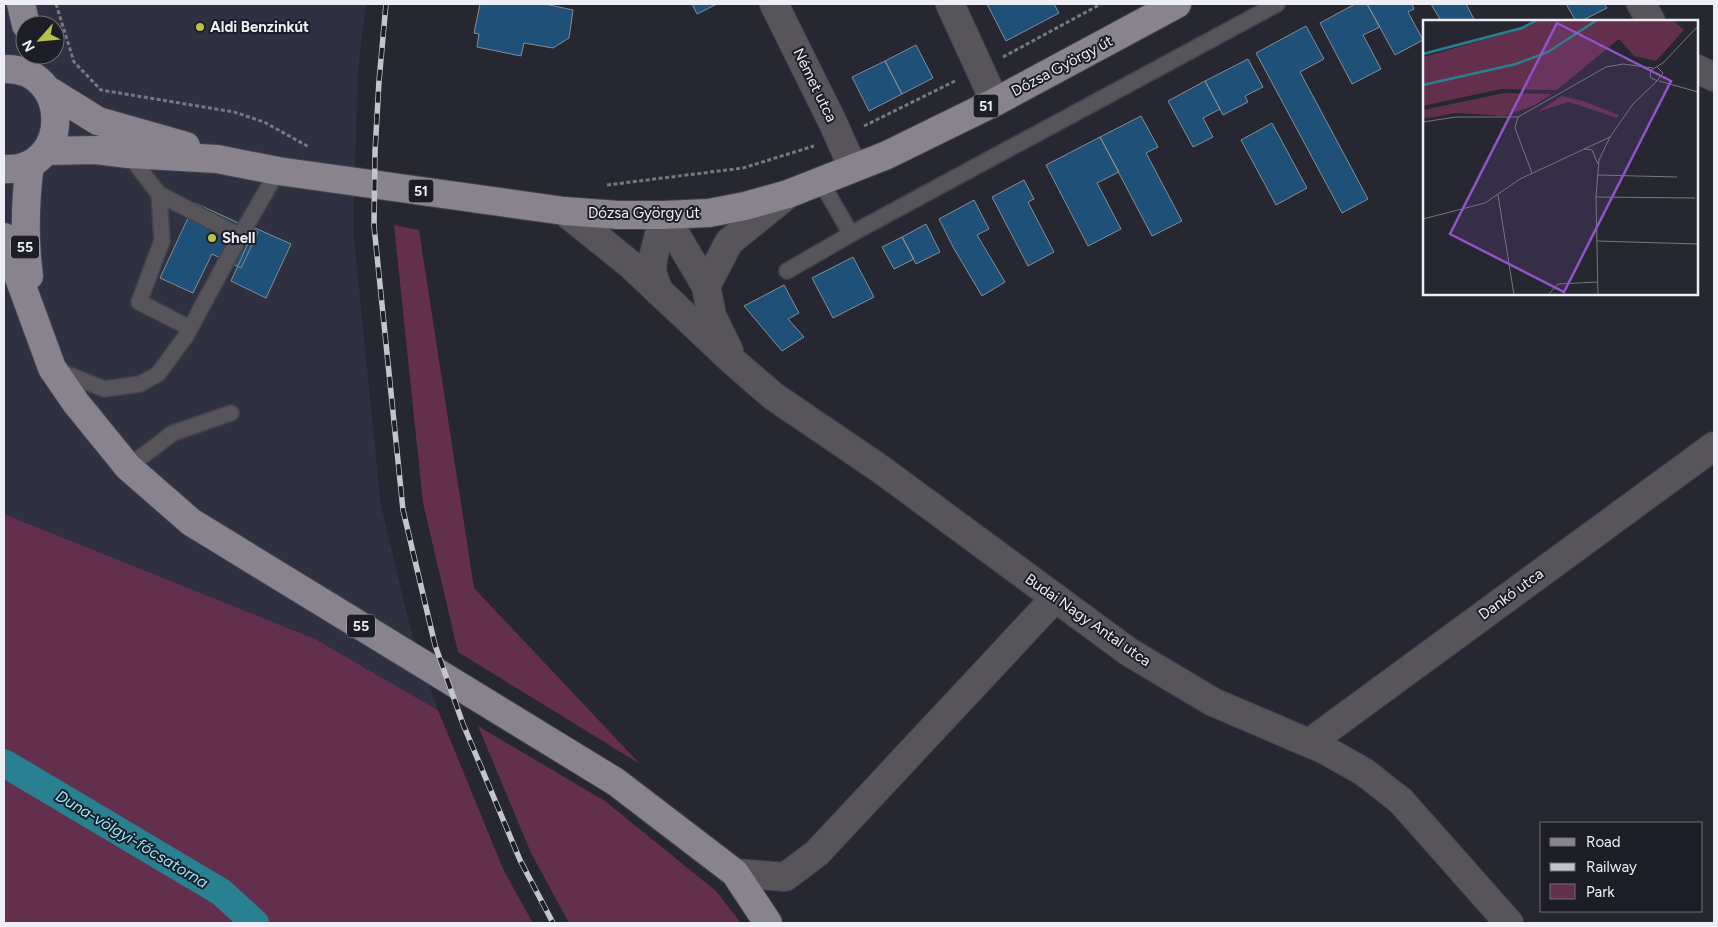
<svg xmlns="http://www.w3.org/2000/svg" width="1718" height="927" font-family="Figtree,sans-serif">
	<rect width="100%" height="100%" fill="#262730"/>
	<path fill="#2f3140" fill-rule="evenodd" d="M 4,4 L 366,4 L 358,70 L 353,227 L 381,506 L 411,631 L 438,710 L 315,639 L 4,514 ZM 25,25 L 55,25 L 55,55 L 25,55 Z"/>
	<path fill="#622f4c" d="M 394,225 L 419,230 L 474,588 L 640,764 L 458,652 L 423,503 Z
		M 4,514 L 315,639 L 438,710 L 504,871 L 533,923 L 4,923 Z
		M 478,726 L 605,801 L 716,891 L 741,923 L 569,923 L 531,853 Z"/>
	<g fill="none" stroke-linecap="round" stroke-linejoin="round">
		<path stroke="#288090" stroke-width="28" d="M 4,763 L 221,892 L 255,923"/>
	</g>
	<path fill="#1f5077" stroke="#848e97" d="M 480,4 L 545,4 L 573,10 L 569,38 L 553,48 L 524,43 L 521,56 L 477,47 L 479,34 L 474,33 Z
		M 692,4 L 717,4 L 697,14 Z
		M 987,4 L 1054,4 L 1059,13 L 1006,41 Z
		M 1355,4 L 1367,4 L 1380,27 L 1363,35 L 1381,69 L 1352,84 L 1320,23 Z
		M 1367,4 L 1412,4 L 1414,9 L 1408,12 L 1423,40 L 1395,55 Z
		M 1431,4 L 1466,4 L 1475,21 L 1441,21 Z
		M 1566,4 L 1604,4 L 1607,8 L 1581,21 L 1576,21 Z
		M 1306,26 L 1324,59 L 1300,72 L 1368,199 L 1342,213 L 1256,53 Z
		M 916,45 L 933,78 L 902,94 L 885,61 Z
		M 1248,59 L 1263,87 L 1245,96 L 1248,102 L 1223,115 L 1205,81 Z
		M 885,61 L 902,94 L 869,111 L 852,77 Z
		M 1205,81 L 1220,109 L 1203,118 L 1213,137 L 1193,147 L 1168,101 Z
		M 1141,116 L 1158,147 L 1146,153 L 1182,221 L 1152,236 L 1100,137 Z
		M 1272,123 L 1307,188 L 1276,205 L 1241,140 Z
		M 1100,137 L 1119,172 L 1097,183 L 1121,229 L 1088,246 L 1046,165 Z
		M 1024,180 L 1034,199 L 1028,202 L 1054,252 L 1028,266 L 992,197 Z
		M 974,200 L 989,229 L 977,235 L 1005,282 L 982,296 L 953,247 L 939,219 Z
		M 195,203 L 258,232 L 241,268 L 212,254 L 193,293 L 160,278 Z
		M 926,224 L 940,252 L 916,264 L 902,237 Z
		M 255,228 L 291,244 L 266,298 L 231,281 Z
		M 902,237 L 914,259 L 894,269 L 882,247 Z
		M 853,257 L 874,297 L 833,318 L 812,278 Z
		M 784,285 L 799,313 L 788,319 L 804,337 L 782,351 L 744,306 Z"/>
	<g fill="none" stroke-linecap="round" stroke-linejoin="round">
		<defs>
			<path id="service" d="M 128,154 L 159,194 L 162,241 L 139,302 L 190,328
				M 821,182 L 851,234
				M 159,194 L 240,236
				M 787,271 L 851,234 L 1277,4
				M 57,370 L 104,389 L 140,384 L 158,374 L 186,336 L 240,236 L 278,171
				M 128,467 L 173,433 L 231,413"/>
			<path id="minor" d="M 774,4 L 833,123 L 853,168
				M 950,4 L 995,102
				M 1641,4 L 1651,21
				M 1697,69 L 1714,77
				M 564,211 L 631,265 L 735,363 L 773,396 L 879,468 L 1129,652 L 1213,702 L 1325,750 L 1364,772 L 1401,801 L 1509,923
				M 664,215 L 706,286
				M 659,292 L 652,272 L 653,258 L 664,215
				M 729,351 L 712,316 L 706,286 L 729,242 L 788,194
				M 1309,743 L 1714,446
				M 735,873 L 785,877 L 817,853 L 1055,598"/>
			<path id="primary" d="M 21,4 L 26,25
				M 4,69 C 73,67 72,173 4,169
				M 48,90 L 98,121 L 186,146
				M 46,151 L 96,150 L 128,154 L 217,159 L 278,171 L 564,211 L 618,215 L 664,215 L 709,213 L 745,206 L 788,194 L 887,155 L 995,102 L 1177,4
				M 4,237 L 52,368 L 76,403 L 128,467 L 191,522 L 616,782 L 735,873 L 768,923
				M 29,276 C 24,238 25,202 30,164"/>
		</defs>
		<use href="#service" stroke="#42434c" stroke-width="18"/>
		<use href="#minor" stroke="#42434c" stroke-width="30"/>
		<use href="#primary" stroke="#42434c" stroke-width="30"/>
		<path stroke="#777880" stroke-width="3" stroke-dasharray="4 2.5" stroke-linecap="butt" d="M 56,4 L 74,62 L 101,90 L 234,112 L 264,122 L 309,147
			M 1003,57 L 1101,4
			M 864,126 L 957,80
			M 607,185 L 743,168 L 814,146"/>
		<use href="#service" stroke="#58555a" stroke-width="15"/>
		<use href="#minor" stroke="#58555a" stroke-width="28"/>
		<use href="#primary" stroke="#88838c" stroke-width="28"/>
		<defs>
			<path id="rail" d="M 386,4 L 379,81 L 375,152 L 374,226 L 403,510 L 435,645 L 463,724 L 520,860 L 553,923"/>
		</defs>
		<use href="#rail" stroke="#c3c4cc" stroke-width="5.5"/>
		<use href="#rail" stroke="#1c1d26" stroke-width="4" stroke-dasharray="11" stroke-linecap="butt"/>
	</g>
	<g fill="#b9c146" stroke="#1c1d26" stroke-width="2">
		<circle cx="200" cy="27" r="5"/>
		<circle cx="212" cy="238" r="5"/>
	</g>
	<g text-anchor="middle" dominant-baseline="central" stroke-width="4" stroke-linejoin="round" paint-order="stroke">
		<g fill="#1c1d26" stroke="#afb0b8" stroke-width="1">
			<rect x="973.5" y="94.5" width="25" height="23" rx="4"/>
			<rect x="408.5" y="179.5" width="25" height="23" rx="4"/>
			<rect x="11" y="235.5" width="28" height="23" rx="4"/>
			<rect x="347" y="614.5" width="28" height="23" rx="4"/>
		</g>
		<g font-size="14" font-weight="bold" fill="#eeeff6">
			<text x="986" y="106">51</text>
			<text x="421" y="191">51</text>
			<text x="25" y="247">55</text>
			<text x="361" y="626">55</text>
		</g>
		<g font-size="15" font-weight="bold" fill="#eeeff6" stroke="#1c1d26" text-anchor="start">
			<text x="210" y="27">Aldi Benzinkút</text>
			<text x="222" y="238">Shell</text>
		</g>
		<g font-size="15" fill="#eeeff6" stroke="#1c1d26">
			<text transform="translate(1062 66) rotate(-28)">Dózsa György út</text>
			<text transform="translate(815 85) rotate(64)">Német utca</text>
			<text x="644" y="213">Dózsa György út</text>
			<text transform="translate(1511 594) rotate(-36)">Dankó utca</text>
			<text transform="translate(1088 620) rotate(35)">Budai Nagy Antal utca</text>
		</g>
		<g font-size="16" font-style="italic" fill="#8ee9fd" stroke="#1c1d26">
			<text transform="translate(132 839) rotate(31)">Duna-völgyi-főcsatorna</text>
		</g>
	</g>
	<g transform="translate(1423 20)">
		<rect width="275" height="275" fill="#262730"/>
		<path d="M 114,0 L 250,0 L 261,10 L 233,41 L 211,36 L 196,19 L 134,70 L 78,69 L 0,86 L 0,37 L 92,11 ZM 81,73 L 129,74 L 112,85 L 81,96 L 33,93 L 0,99 L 0,90 ZM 139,76 L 160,81 L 196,95 L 194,98 L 146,82 L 114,92 Z" fill="#622f4c"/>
		<path fill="none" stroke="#288090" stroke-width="2.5" d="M 0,34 L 99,8 L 114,0M 0,65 L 93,44 L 125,32 L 174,0"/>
		<path fill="none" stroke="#76777f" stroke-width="1" d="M 234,47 L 240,53 L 234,61 L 227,57 L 228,50 L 240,43 L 275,6M 236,61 L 275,72M 95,97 L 92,108 L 109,153M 0,102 L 33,97 L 95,97 L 183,47 L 200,44 L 230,48M 161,129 L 169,130 L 175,144M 174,155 L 254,157M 75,175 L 91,275M 173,177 L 272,178M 0,199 L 62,183 L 97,159 L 187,117M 174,221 L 275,224M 125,275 L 135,264 L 175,262M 175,275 L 173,177 L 176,140 L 187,117 L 210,84 L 234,61"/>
		<path fill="#9253ca" fill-opacity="0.15" stroke="#9253ca" stroke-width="2.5" d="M 134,3 L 248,61 L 141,272 L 27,214 Z"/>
		<rect width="275" height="275" fill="none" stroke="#eeeff6" stroke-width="2.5"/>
	</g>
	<rect width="1718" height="927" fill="none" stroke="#eeeff6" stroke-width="10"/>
	<rect x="1540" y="822" width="162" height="90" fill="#1c1d26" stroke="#707179"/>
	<rect x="1550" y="838" width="25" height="8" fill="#88838c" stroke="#707179"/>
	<text x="1586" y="847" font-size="15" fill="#eeeff6">Road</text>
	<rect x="1550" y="863" width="25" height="8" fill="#c3c4cc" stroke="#707179"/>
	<text x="1586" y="872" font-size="15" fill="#eeeff6">Railway</text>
	<rect x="1550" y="884" width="25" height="15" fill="#622f4c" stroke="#707179"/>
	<text x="1586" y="897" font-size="15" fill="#eeeff6">Park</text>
	<g transform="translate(40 40) rotate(243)"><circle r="24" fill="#1c1d26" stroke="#707179"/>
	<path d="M0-4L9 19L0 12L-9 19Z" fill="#b9c146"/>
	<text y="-8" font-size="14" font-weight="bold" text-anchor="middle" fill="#eeeff6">N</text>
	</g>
</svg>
